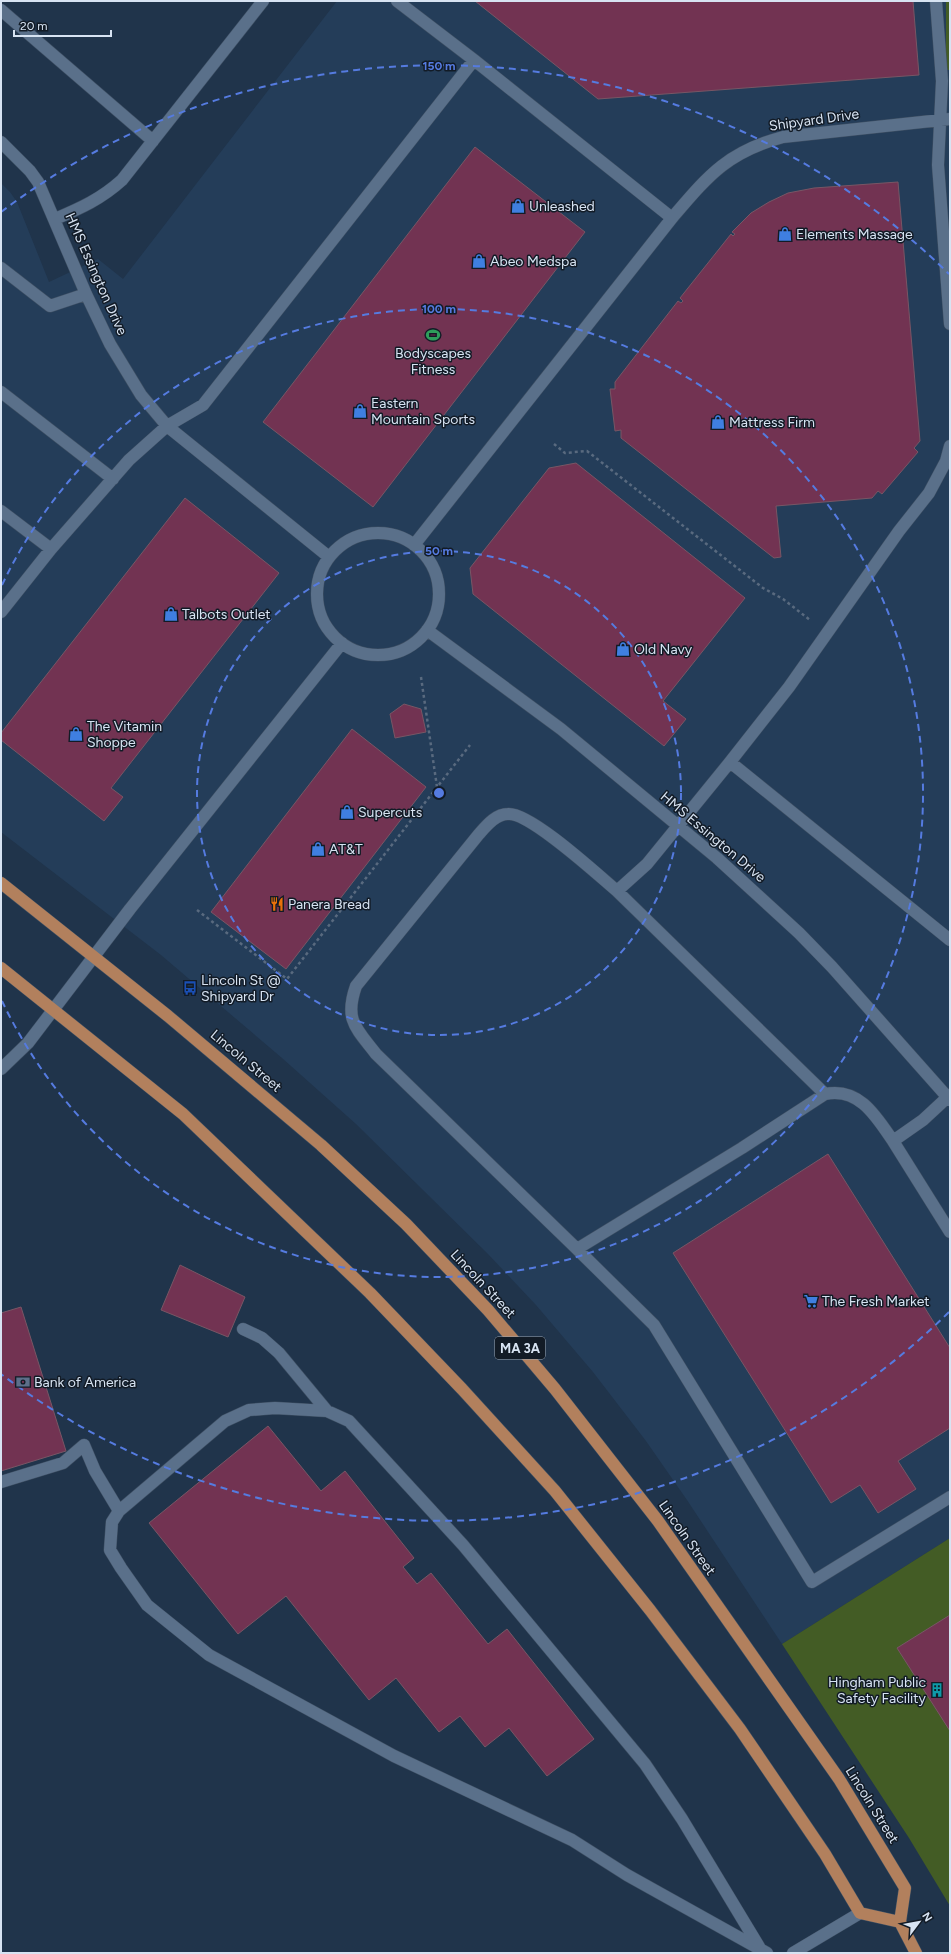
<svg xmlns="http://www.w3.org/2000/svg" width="951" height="1954" font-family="Figtree,sans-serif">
	<rect width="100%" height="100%" fill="#20344b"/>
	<path fill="#243d59" d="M 337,1 L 950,1 L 950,1538 L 782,1644 L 687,1500 L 646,1441 L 593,1372 L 536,1305 L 488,1254 L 356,1124 L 282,1058 L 161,955 L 1,832 L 1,183 L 10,192 L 17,202 L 49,282 L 98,259 L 123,279 Z"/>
	<path fill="#435c25" d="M 946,1 L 950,1 L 950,70 L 946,70 Z
		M 950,1538 L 950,1906 L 909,1838 L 782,1644 Z"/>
	<path fill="#723352" stroke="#785665" d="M 475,1 L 913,1 L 919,75 L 598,99 Z
		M 475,147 L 585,232 L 373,507 L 263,422 Z
		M 898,182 L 920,441 L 914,448 L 918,452 L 882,494 L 878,491 L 872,498 L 776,506 L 781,557 L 774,558 L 621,438 L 621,430 L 615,431 L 610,389 L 615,389 L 615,382 L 678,301 L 681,303 L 683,301 L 680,298 L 731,234 L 733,236 L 735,234 L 732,232 L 751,213 L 769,202 L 788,193 L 814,188 Z
		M 576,463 L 745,598 L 663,701 L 686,719 L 664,746 L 473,594 L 470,568 L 549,468 Z
		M 185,498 L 279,573 L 111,788 L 123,797 L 104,821 L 1,740 L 1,733 Z
		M 404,704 L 421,709 L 426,732 L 395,738 L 390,714 Z
		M 352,729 L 426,787 L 286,969 L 211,912 Z
		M 828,1154 L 950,1348 L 950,1428 L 898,1461 L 916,1489 L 878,1513 L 860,1485 L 831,1503 L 673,1253 Z
		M 180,1265 L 245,1297 L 228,1337 L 161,1310 Z
		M 21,1307 L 66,1451 L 1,1471 L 1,1313 Z
		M 268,1426 L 321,1491 L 345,1471 L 414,1558 L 403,1567 L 417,1584 L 431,1573 L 488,1644 L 507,1629 L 594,1739 L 547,1776 L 509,1728 L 485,1747 L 460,1716 L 439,1732 L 396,1678 L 369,1700 L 286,1596 L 238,1634 L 149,1523 Z
		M 950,1615 L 950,1731 L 897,1648 Z"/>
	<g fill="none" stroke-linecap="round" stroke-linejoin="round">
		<defs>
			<path id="minor" d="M 397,1 L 474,60 L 672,218
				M 936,1 L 942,81 L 938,165 L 950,324
				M 1,10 L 153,141
				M 1,142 L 30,171 L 38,182 L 86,294 L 110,344 L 141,395 L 167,426 L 329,557
				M 55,219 C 81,208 101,199 122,180 L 263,1
				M 1,268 L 50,306 L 86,294
				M 1,392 L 113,479
				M 950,446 L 946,461 L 929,493 L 899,531 L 789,687 L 730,762 L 647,864 L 617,891 L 825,1094 C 859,1087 876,1116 893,1141 L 923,1120 L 950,1095
				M 1,511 L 51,549 L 129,460 L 167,426 L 203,405 L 474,60
				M317 594a61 61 0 1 1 122 0a61 61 0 1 1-122 0Z
				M 414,545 L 672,218 C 708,176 727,152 783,137 L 950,119
				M 1,612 L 51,549
				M 427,630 L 561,729 L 717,858 L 799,933 L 832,967 L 950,1100
				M 730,762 L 950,940
				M 617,891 C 598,875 530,812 508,814 C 496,814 487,825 479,834 L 356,986 C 344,1020 356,1028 376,1054 L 577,1249 L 742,1148 L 825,1094
				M 1,1069 L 28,1043 L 130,909 L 342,643
				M 893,1141 L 950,1232
				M 577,1249 L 654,1325 L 812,1582 L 950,1497
				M 243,1329 L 262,1338 L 279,1353 L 327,1411
				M 1,1482 L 63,1463 L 84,1445 L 95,1471 L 119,1511
				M 761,1950 L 682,1819 L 645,1764 L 463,1545 L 349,1421 L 327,1411 L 275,1408 L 249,1410 L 225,1421 L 119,1511 L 112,1522 L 110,1550 L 121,1568 L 147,1605 L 209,1655 L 394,1756 L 572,1840 L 627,1875 L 767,1953
				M 793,1953 L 860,1913"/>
			<path id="major" d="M 1,883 L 168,1016 L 321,1145 L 406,1224 L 488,1310 L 555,1389 L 658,1521 L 839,1779 L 905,1888 L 900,1922 L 916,1953
				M 1,968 L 183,1114 L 370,1293 L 462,1389 L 555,1491 L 650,1610 L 740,1729 L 825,1854 L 860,1913 L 900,1922"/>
		</defs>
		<use href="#minor" stroke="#3e4f63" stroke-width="13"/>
		<use href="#major" stroke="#3e4f63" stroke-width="13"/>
		<path stroke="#596a7f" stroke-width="2.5" stroke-dasharray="3 3" stroke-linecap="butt" d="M 554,444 L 565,453 L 587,451 L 763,588 L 783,599 L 810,620
			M 421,677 L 437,787
			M 197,910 L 287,979 L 470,745"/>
		<use href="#minor" stroke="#5a708a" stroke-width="12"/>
		<use href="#major" stroke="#b2805d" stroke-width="12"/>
	</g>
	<g fill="none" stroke="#557be0" stroke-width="2" stroke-dasharray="7 5">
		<circle cx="439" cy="793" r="242"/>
		<path d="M2 585A484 484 0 1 1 2 1001"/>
		<path d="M949 1312A727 727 0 0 1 1 1374M1 212A727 727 0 0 1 949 274"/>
	</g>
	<defs>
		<symbol id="shop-bare" viewBox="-9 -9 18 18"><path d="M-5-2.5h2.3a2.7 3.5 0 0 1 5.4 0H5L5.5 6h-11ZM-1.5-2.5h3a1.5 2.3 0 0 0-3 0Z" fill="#3f7fe0" stroke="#121b26" stroke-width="2.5" paint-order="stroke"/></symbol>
		<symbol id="stadium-bare" viewBox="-9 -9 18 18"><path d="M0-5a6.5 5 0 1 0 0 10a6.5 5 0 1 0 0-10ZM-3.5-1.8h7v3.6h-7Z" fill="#2e9e5b" stroke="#121b26" stroke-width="2.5" paint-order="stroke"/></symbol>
		<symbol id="restaurant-bare" viewBox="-9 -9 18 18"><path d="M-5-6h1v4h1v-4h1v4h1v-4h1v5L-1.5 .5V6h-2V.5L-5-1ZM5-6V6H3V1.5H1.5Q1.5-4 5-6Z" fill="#e8710a" stroke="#121b26" stroke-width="2.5" paint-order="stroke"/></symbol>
		<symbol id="bus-bare" viewBox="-9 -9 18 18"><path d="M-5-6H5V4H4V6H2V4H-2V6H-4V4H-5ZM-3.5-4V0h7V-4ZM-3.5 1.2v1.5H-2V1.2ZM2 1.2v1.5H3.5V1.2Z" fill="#1a4fb4" stroke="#121b26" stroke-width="2.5" paint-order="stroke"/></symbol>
		<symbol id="supermarket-bare" viewBox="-9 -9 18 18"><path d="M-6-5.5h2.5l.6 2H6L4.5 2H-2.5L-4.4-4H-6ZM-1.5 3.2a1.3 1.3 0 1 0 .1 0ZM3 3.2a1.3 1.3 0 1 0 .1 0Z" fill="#3f7fe0" stroke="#121b26" stroke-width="2.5" paint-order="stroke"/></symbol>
		<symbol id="bank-bare" viewBox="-9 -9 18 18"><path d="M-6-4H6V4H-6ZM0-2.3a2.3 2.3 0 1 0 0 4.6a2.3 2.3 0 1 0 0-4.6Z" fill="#5c6f8a" stroke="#121b26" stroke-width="2.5" paint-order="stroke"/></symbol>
		<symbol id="building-bare" viewBox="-9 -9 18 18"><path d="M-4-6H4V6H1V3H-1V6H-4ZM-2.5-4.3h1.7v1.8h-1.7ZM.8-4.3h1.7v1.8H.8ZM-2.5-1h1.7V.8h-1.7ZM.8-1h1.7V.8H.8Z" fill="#0f9aa8" stroke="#121b26" stroke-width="2.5" paint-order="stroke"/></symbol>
	</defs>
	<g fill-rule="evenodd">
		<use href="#shop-bare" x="508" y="196" width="20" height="20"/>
		<use href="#shop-bare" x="775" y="224" width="20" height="20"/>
		<use href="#shop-bare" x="469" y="251" width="20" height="20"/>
		<use href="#stadium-bare" x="423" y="325" width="20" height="20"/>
		<use href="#shop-bare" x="350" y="401" width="20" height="20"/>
		<use href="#shop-bare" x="708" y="412" width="20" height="20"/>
		<use href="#shop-bare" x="161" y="604" width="20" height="20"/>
		<use href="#shop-bare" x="613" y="639" width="20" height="20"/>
		<use href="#shop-bare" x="66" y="724" width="20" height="20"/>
		<use href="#shop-bare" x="337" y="802" width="20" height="20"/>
		<use href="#shop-bare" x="308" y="839" width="20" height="20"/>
		<use href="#restaurant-bare" x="267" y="894" width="20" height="20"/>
		<use href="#bus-bare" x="180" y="978" width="20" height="20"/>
		<use href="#supermarket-bare" x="801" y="1291" width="20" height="20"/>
		<use href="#bank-bare" x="13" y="1372" width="20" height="20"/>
		<use href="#building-bare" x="927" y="1680" width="20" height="20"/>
	</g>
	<g text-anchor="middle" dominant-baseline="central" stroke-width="3" stroke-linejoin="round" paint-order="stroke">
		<rect fill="#121b26" stroke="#9ca7b5" stroke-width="1" x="495" y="1337" width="50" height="22" rx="3"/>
		<g font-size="13" font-weight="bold" fill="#d7e3f2">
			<text x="520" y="1348">MA 3A</text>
		</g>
		<g font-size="14" fill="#d7e3f2" stroke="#121b26">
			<text transform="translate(814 120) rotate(-8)">Shipyard Drive</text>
			<text transform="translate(96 274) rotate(66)">HMS Essington Drive</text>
			<text transform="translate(713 837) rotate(40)">HMS Essington Drive</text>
			<text transform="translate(246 1061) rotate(40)">Lincoln Street</text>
			<text transform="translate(483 1284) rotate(47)">Lincoln Street</text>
			<text transform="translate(687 1538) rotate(55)">Lincoln Street</text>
			<text transform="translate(872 1805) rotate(58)">Lincoln Street</text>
		</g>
		<g font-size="14" fill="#d7e3f2" stroke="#121b26" text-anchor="start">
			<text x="529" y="206">Unleashed</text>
			<text x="796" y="234">Elements Massage</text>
			<text x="490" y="261">Abeo Medspa</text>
			<text x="433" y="353" text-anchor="middle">Bodyscapes<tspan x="433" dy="16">Fitness</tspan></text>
			<text x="371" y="403">Eastern<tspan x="371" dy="16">Mountain Sports</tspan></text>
			<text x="729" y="422">Mattress Firm</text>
			<text x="182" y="614">Talbots Outlet</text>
			<text x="634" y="649">Old Navy</text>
			<text x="87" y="726">The Vitamin<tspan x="87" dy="16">Shoppe</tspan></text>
			<text x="358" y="812">Supercuts</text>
			<text x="329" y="849">AT&amp;T</text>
			<text x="288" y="904">Panera Bread</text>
			<text x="201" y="980">Lincoln St @<tspan x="201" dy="16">Shipyard Dr</tspan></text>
			<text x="822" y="1301">The Fresh Market</text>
			<text x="34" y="1382">Bank of America</text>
			<text x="926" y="1682" text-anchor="end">Hingham Public<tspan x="926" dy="16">Safety Facility</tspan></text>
		</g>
	</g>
	<circle cx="439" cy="793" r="6" fill="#557be0" stroke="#121b26" stroke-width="2"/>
	<g font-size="12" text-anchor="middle" font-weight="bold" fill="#557be0" stroke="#121b26" stroke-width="3" stroke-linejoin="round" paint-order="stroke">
		<text x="439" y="70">150 m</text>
		<text x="439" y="313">100 m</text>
		<text x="439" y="555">50 m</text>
	</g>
	<rect width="951" height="1954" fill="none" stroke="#d7e3f2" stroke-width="4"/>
	<g transform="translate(919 1922) rotate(58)" stroke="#121b26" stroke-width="3" paint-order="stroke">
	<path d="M0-3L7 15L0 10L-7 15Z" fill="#d7e3f2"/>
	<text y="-6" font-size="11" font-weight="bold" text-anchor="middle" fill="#d7e3f2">N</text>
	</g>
	<path d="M14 30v6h97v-6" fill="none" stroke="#d7e3f2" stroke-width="2"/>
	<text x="20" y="30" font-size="12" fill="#d7e3f2" stroke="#121b26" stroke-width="3" paint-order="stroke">20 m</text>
</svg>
